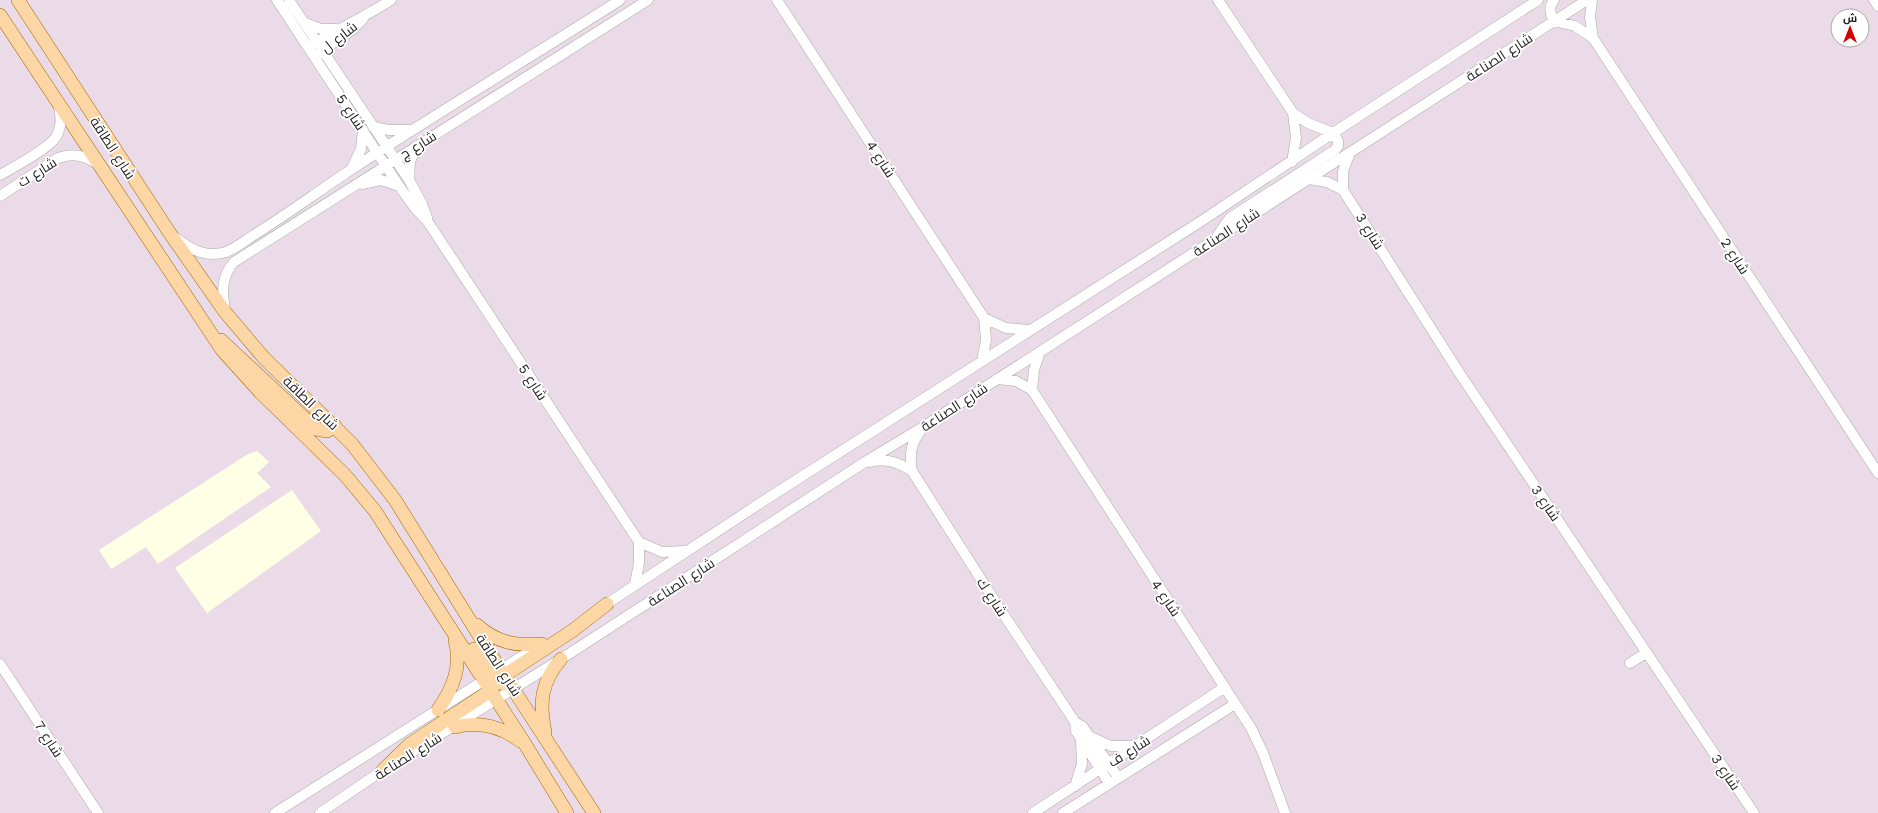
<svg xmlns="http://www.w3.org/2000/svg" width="1878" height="813" font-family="'Work Sans',Cairo,sans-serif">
	<rect width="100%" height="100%" fill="#f2efe9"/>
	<path fill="#ebdbe8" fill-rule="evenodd" d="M 0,0 L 1878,0 L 1878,813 L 0,813 ZM 1838,16 L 1862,16 L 1862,40 L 1838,40 Z"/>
	<path fill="#ffffe5" d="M 257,451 L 269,462 L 257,473 L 271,487 L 158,564 L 146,547 L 111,569 L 99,550 L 248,454 Z
		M 292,490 L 321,531 L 207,613 L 175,568 Z"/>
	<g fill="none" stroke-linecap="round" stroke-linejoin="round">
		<defs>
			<path id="minor" d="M 277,0 L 399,186 L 415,208 L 428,222 L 639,542 L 662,552 L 685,551
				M 289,0 L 409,180 L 422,204 L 427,218
				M 777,0 L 984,318 L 986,340 L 982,361
				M 1218,0 L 1293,113 L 1296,138 L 1292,162
				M 1554,0 C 1548,7 1550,14 1554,21 L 1575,26 L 1593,38
				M 1592,0 L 1590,17 L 1593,38 L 1878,473
				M 1874,0 L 1878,6
				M 305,23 L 321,29 L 336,29
				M 313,44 C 339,29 366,16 391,0
				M 319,53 L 352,30 L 363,19
				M 373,127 L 389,130 L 410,130
				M 352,168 L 361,149 L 363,130
				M 0,175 C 14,167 48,149 56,137 C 62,127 61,117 59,107
				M 1309,179 L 1327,182 L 1343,190 L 1460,374 L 1754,813
				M 409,180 L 410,162 L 416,146
				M 362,184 L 381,180 L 399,186
				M 1343,190 L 1343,171 L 1350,153
				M 0,196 L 58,158 C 74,152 84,156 98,164
				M 1218,235 L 1230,218 L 1335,150 L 1338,146 L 1338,141 L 1333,133 L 1308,123 L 1293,113
				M 176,238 C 191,250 206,258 226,252 C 236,248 247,239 257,233 C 289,213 320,190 352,169 C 440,111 531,57 620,0
				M 225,310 C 222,292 221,277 234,262 L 648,0
				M 984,318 L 1006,328 L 1029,330
				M 997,379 L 1016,381 L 1032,390 L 1251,728 L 1263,753 L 1285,813
				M 1032,390 L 1034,370 L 1040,352
				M 921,430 C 911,443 909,455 912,471 L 998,606 L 1075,722 L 1083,727 L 1118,777
				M 869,462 C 886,458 898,462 912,471
				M 635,584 L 639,563 L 639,542
				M 602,607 L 765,500 L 1206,218 L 1333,133 L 1538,0
				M 1630,663 L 1646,653
				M 0,664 L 98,813
				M 1075,722 L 1076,731 L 1109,783
				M 1091,737 L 1111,746 L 1135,746
				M 1075,786 L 1082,764 L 1081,742
				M 275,813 L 532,650
				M 320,813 L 383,770 L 561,659 L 865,462 L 923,427 L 1587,0
				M 1033,813 L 1225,687
				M 1063,813 L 1235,704"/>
			<path id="major" d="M 18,0 L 169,232 L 225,312 L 264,358 L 352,444 L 395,500 L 500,669 L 594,813
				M 0,15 L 222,350 L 260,392 L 345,475 L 375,511 L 525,744 L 567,813
				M 221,340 L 316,429 L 327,431 L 335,426
				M 477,625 C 497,643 516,646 542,644
				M 474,649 L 494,678 L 504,684
				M 501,681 L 505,675 L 572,631 L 607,604
				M 438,710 C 453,688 462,667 455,640
				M 455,727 C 479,721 500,726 520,741
				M 545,732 C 539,703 541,682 561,659
				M 383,770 L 410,744 L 490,691 L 498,681 L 500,669"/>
		</defs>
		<use href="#minor" stroke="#a9a9a9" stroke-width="11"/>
		<use href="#major" stroke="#a06b00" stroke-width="14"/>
		<use href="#minor" stroke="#fff" stroke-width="10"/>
		<use href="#major" stroke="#fcd6a4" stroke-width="13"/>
	</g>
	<g text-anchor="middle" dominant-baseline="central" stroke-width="3.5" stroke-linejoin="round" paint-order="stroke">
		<g font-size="14" fill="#222" stroke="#fff">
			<text transform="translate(339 37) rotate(-38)">شارع ل</text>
			<text transform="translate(1499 57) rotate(-33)">شارع الصناعة</text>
			<text transform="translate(351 112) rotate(56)">شارع 5</text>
			<text transform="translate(418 145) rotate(-32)">شارع ج</text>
			<text transform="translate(113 148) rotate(57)">شارع الطاقة</text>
			<text transform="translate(881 159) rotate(57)">شارع 4</text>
			<text transform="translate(37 172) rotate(-32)">شارع ت</text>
			<text transform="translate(1370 231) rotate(58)">شارع 3</text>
			<text transform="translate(1226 232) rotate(-33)">شارع الصناعة</text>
			<text transform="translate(1735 256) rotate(57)">شارع 2</text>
			<text transform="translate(533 382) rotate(57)">شارع 5</text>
			<text transform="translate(311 403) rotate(44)">شارع الطاقة</text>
			<text transform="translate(954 407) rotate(-33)">شارع الصناعة</text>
			<text transform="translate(1546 503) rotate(56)">شارع 3</text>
			<text transform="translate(681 582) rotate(-33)">شارع الصناعة</text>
			<text transform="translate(992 597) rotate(57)">شارع ك</text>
			<text transform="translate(1166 598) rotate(56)">شارع 4</text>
			<text transform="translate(499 665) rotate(57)">شارع الطاقة</text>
			<text transform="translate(49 739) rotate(57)">شارع 7</text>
			<text transform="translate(1129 751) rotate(-32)">شارع ف</text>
			<text transform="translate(408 756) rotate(-32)">شارع الصناعة</text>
			<text transform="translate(1726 772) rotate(56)">شارع 3</text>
		</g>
	</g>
	<g transform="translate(1850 28)"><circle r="19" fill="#ffffff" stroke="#a7a7a7"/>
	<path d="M0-3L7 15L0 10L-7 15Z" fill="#d40000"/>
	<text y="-6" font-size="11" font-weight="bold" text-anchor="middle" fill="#222222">ش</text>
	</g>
</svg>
